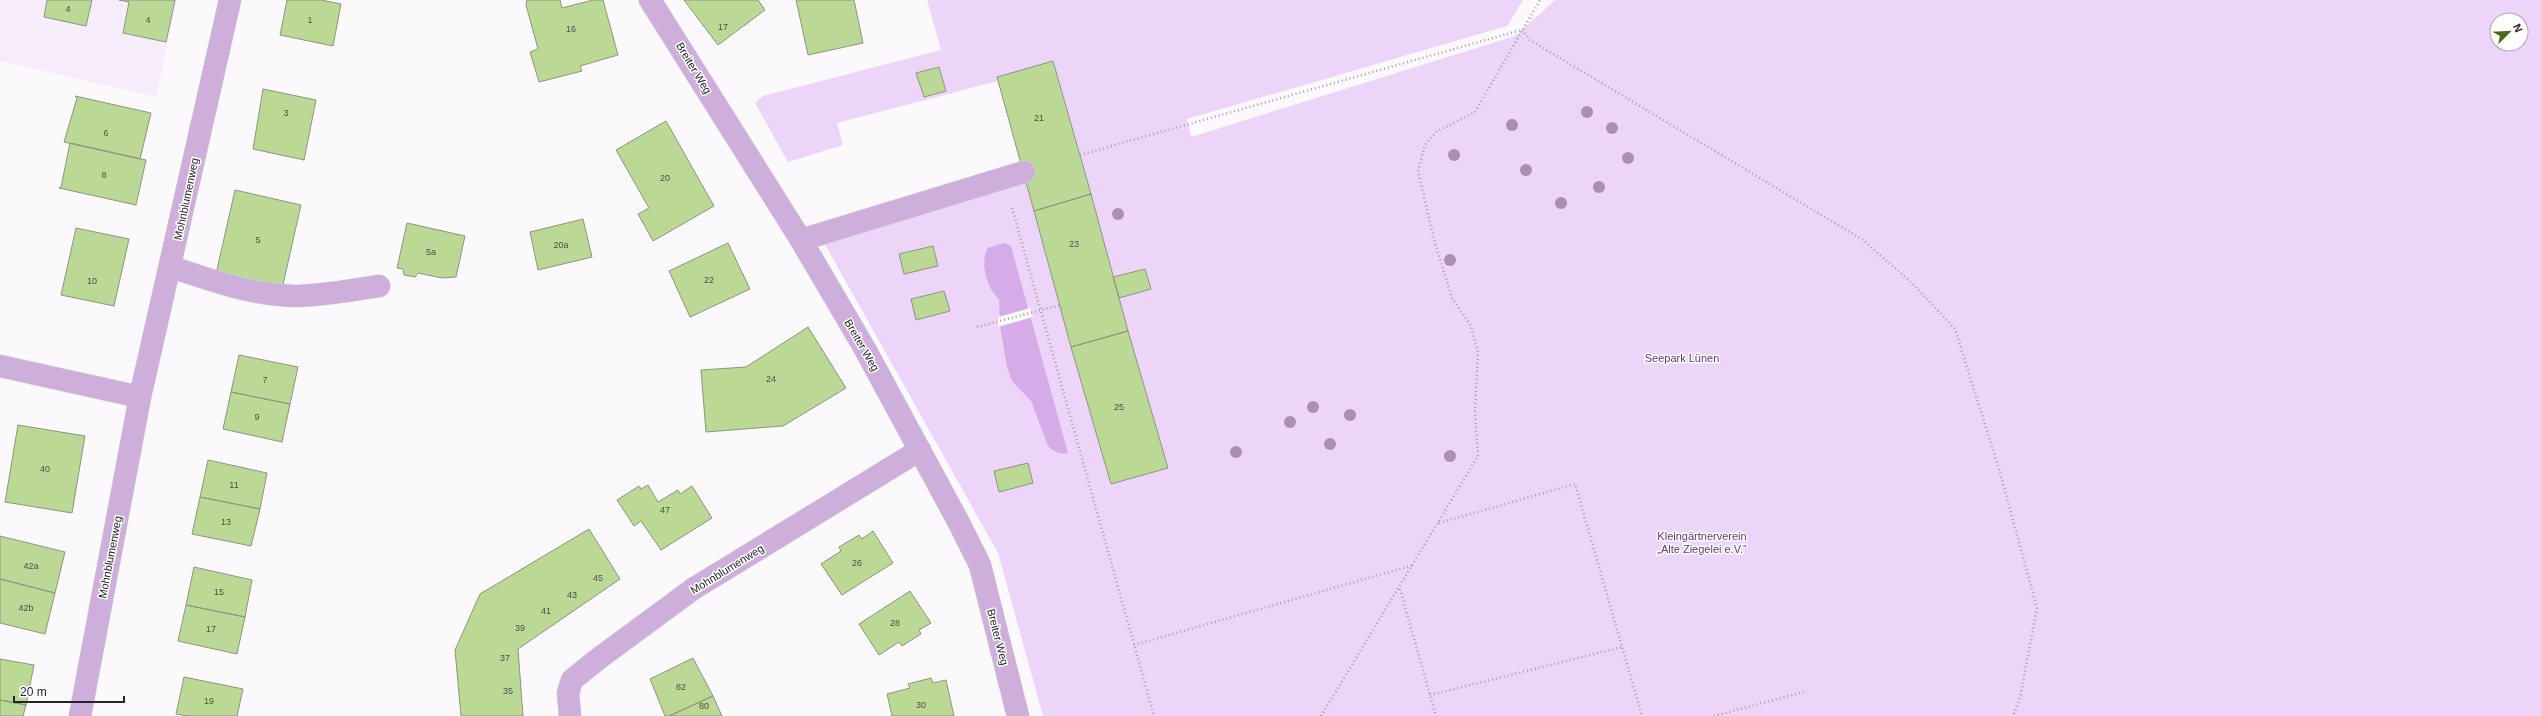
<svg xmlns="http://www.w3.org/2000/svg" width="2541" height="716" font-family="Arial,sans-serif">
	<rect width="100%" height="100%" fill="#fcf9fd"/>
	<path fill="#f7ecfc" d="M 0,0 L 177,0 L 156,97 L 0,61 Z"/>
	<path fill="#edd5f9" fill-rule="evenodd" d="M 927,0 L 1523,0 L 1507,26 L 1187,119 L 1191,137 L 1515,36 L 1555,0 L 2541,0 L 2541,716 L 1043,716 L 998,553 L 823,241 L 1025,179 L 998,81 L 837,123 L 843,145 L 788,162 L 755,103 L 763,96 L 941,50 ZM 2497,20 L 2521,20 L 2521,44 L 2497,44 Z"/>
	<path fill="#d6ace8" d="M 1004,243 L 1011,246 L 1068,453 C 1060,455 1054,452 1048,446 L 1031,401 L 1012,381 L 1007,367 L 1000,326 L 999,299 C 987,289 979,262 988,248 Z"/>
	<path fill="#fcf9fd" d="M 1030,308 L 1033,317 L 998,327 L 998,317 Z"/>
	<path fill="#bcd895" stroke="#8c9580" d="M 47,0 L 92,0 L 86,26 L 44,17 Z
		M 119,0 L 175,0 L 166,42 L 123,33 L 129,2 Z
		M 287,0 L 321,0 L 341,4 L 333,46 L 280,35 Z
		M 527,0 L 560,0 L 562,8 L 593,0 L 603,0 L 618,55 L 580,66 L 582,71 L 539,82 L 530,52 L 538,49 L 526,5 Z
		M 684,0 L 758,0 L 765,10 L 718,45 Z
		M 796,0 L 854,0 L 863,43 L 808,55 Z
		M 1053,61 L 1091,194 L 1034,211 L 997,77 Z
		M 939,67 L 946,91 L 924,97 L 916,73 Z
		M 263,89 L 316,100 L 304,160 L 253,149 Z
		M 75,96 L 151,113 L 140,159 L 64,142 L 77,98 Z
		M 666,121 L 714,206 L 653,241 L 638,214 L 649,208 L 616,150 Z
		M 70,143 L 146,160 L 136,205 L 59,188 L 61,187 Z
		M 235,190 L 301,205 L 282,289 L 216,274 Z
		M 1091,194 L 1128,331 L 1071,347 L 1034,211 Z
		M 583,219 L 592,257 L 538,270 L 530,232 Z
		M 407,223 L 465,236 L 456,277 L 442,278 L 418,273 L 415,277 L 404,275 L 403,269 L 397,268 Z
		M 76,228 L 129,239 L 114,306 L 61,295 Z
		M 728,243 L 750,289 L 690,317 L 669,271 Z
		M 933,246 L 938,266 L 904,274 L 899,254 Z
		M 1145,269 L 1151,289 L 1119,298 L 1113,277 Z
		M 944,291 L 950,311 L 916,320 L 911,299 Z
		M 808,327 L 846,388 L 783,426 L 706,432 L 701,370 L 746,367 Z
		M 1128,331 L 1168,468 L 1111,484 L 1071,347 Z
		M 239,355 L 298,367 L 290,404 L 231,392 Z
		M 231,392 L 290,404 L 282,442 L 223,429 Z
		M 18,425 L 85,436 L 72,513 L 5,502 Z
		M 208,460 L 267,473 L 260,509 L 200,497 Z
		M 1028,463 L 1033,483 L 999,492 L 994,471 Z
		M 648,485 L 658,502 L 678,490 L 680,494 L 692,486 L 712,518 L 661,550 L 641,521 L 634,526 L 617,500 L 639,486 L 641,489 Z
		M 200,497 L 260,509 L 251,546 L 192,534 Z
		M 589,529 L 620,579 L 518,649 L 523,716 L 461,716 L 455,650 L 480,594 Z
		M 873,531 L 893,563 L 842,595 L 821,564 L 841,551 L 839,547 L 859,535 L 862,539 Z
		M 0,536 L 65,552 L 55,593 L 0,579 Z
		M 194,567 L 252,580 L 245,617 L 186,605 Z
		M 0,579 L 55,593 L 45,634 L 0,623 Z
		M 910,591 L 931,623 L 919,630 L 921,634 L 902,646 L 899,642 L 879,655 L 859,624 Z
		M 186,605 L 245,617 L 237,654 L 178,641 Z
		M 693,658 L 713,696 L 669,716 L 665,716 L 650,679 Z
		M 0,659 L 34,665 L 26,705 L 0,700 Z
		M 184,677 L 243,689 L 237,716 L 188,716 L 176,714 Z
		M 931,678 L 933,683 L 946,680 L 954,716 L 892,716 L 887,694 L 910,688 L 908,684 Z
		M 713,696 L 722,716 L 669,716 Z
		M 0,700 L 26,705 L 23,716 L 0,716 Z"/>
	<g fill="none" stroke-linecap="round" stroke-linejoin="round">
		<defs>
			<path id="service" d="M 801,240 L 1024,172
				M 171,267 C 211,280 251,295 294,296 C 322,296 351,290 379,286"/>
			<path id="minor" d="M 650,0 L 801,240 L 865,349 L 959,523 L 980,565 L 1018,716
				M 0,366 L 140,397
				M 80,716 L 140,397 L 230,0
				M 570,716 L 568,693 L 572,680 L 598,659 L 693,589 L 920,450"/>
		</defs>
		<use href="#service" stroke="#d6d2d7" stroke-width="23"/>
		<use href="#minor" stroke="#d6d2d7" stroke-width="23"/>
		<path stroke="#a5a1a7" stroke-width="2.5" stroke-dasharray="1 3" stroke-linecap="butt" d="M 1522,30 L 1530,40 L 1863,240 L 1913,284 L 1955,329 L 1999,469 L 2037,608 L 2020,698 L 2013,716
			M 1080,155 L 1521,30
			M 1012,208 L 1154,716
			M 977,327 L 1060,305
			M 1439,523 L 1575,484 L 1642,716
			M 1400,589 L 1436,716
			M 1134,645 L 1414,565
			M 1430,695 L 1622,647
			M 1321,716 L 1478,456 L 1475,411 L 1478,352 L 1471,326 L 1452,298 L 1435,243 L 1418,171 L 1425,145 L 1436,132 L 1475,112 L 1540,0
			M 1714,716 L 1807,691"/>
		<use href="#service" stroke="#ceafdb" stroke-width="22"/>
		<use href="#minor" stroke="#ceafdb" stroke-width="22"/>
	</g>
	<g fill="#ab8db6">
		<circle cx="1587" cy="112" r="6"/>
		<circle cx="1512" cy="125" r="6"/>
		<circle cx="1612" cy="128" r="6"/>
		<circle cx="1454" cy="155" r="6"/>
		<circle cx="1628" cy="158" r="6"/>
		<circle cx="1526" cy="170" r="6"/>
		<circle cx="1599" cy="187" r="6"/>
		<circle cx="1561" cy="203" r="6"/>
		<circle cx="1118" cy="214" r="6"/>
		<circle cx="1450" cy="260" r="6"/>
		<circle cx="1313" cy="407" r="6"/>
		<circle cx="1350" cy="415" r="6"/>
		<circle cx="1290" cy="422" r="6"/>
		<circle cx="1330" cy="444" r="6"/>
		<circle cx="1236" cy="452" r="6"/>
		<circle cx="1450" cy="456" r="6"/>
	</g>
	<g text-anchor="middle" dominant-baseline="central" stroke-width="3" stroke-linejoin="round" paint-order="stroke">
		<g font-size="9" fill="#4c5045">
			<text x="68" y="9">4</text>
			<text x="148" y="20">4</text>
			<text x="310" y="20">1</text>
			<text x="723" y="27">17</text>
			<text x="571" y="29">16</text>
			<text x="286" y="113">3</text>
			<text x="1039" y="118">21</text>
			<text x="106" y="133">6</text>
			<text x="104" y="175">8</text>
			<text x="665" y="178">20</text>
			<text x="258" y="240">5</text>
			<text x="1074" y="244">23</text>
			<text x="561" y="245">20a</text>
			<text x="431" y="252">5a</text>
			<text x="709" y="280">22</text>
			<text x="92" y="281">10</text>
			<text x="771" y="379">24</text>
			<text x="265" y="380">7</text>
			<text x="1119" y="407">25</text>
			<text x="257" y="417">9</text>
			<text x="45" y="469">40</text>
			<text x="234" y="485">11</text>
			<text x="665" y="510">47</text>
			<text x="226" y="522">13</text>
			<text x="857" y="563">26</text>
			<text x="31" y="566">42a</text>
			<text x="598" y="578">45</text>
			<text x="219" y="592">15</text>
			<text x="572" y="595">43</text>
			<text x="26" y="608">42b</text>
			<text x="546" y="611">41</text>
			<text x="895" y="623">28</text>
			<text x="520" y="628">39</text>
			<text x="211" y="629">17</text>
			<text x="505" y="658">37</text>
			<text x="681" y="687">82</text>
			<text x="508" y="691">35</text>
			<text x="209" y="701">19</text>
			<text x="921" y="705">30</text>
			<text x="704" y="706">80</text>
		</g>
		<g font-size="11" fill="#27222a" stroke="#fff">
			<text transform="translate(694 68) rotate(59)">Breiter Weg</text>
			<text transform="translate(186 199) rotate(-78)">Mohnblumenweg</text>
			<text transform="translate(862 345) rotate(60)">Breiter Weg</text>
			<text transform="translate(110 557) rotate(-79)">Mohnblumenweg</text>
			<text transform="translate(727 569) rotate(-32)">Mohnblumenweg</text>
			<text transform="translate(998 637) rotate(76)">Breiter Weg</text>
		</g>
		<g font-size="11" fill="#68357c" stroke="#fff">
			<text x="1682" y="358">Seepark Lünen</text>
			<text x="1702" y="536">Kleingärtnerverein<tspan x="1702" dy="13">„Alte Ziegelei e.V.”</tspan></text>
		</g>
	</g>
	<g transform="translate(2509 32) rotate(66)"><circle r="19" fill="#ffffff" stroke="#a9a7aa"/>
	<path d="M0-3L7 15L0 10L-7 15Z" fill="#4d681a"/>
	<text y="-6" font-size="11" font-weight="bold" text-anchor="middle" fill="#27222a">N</text>
	</g>
	<path d="M14 696v6h110v-6" fill="none" stroke="#27222a" stroke-width="2"/>
	<text x="20" y="696" font-size="12" fill="#27222a" stroke="#ffffff" stroke-width="3" paint-order="stroke">20 m</text>
</svg>
